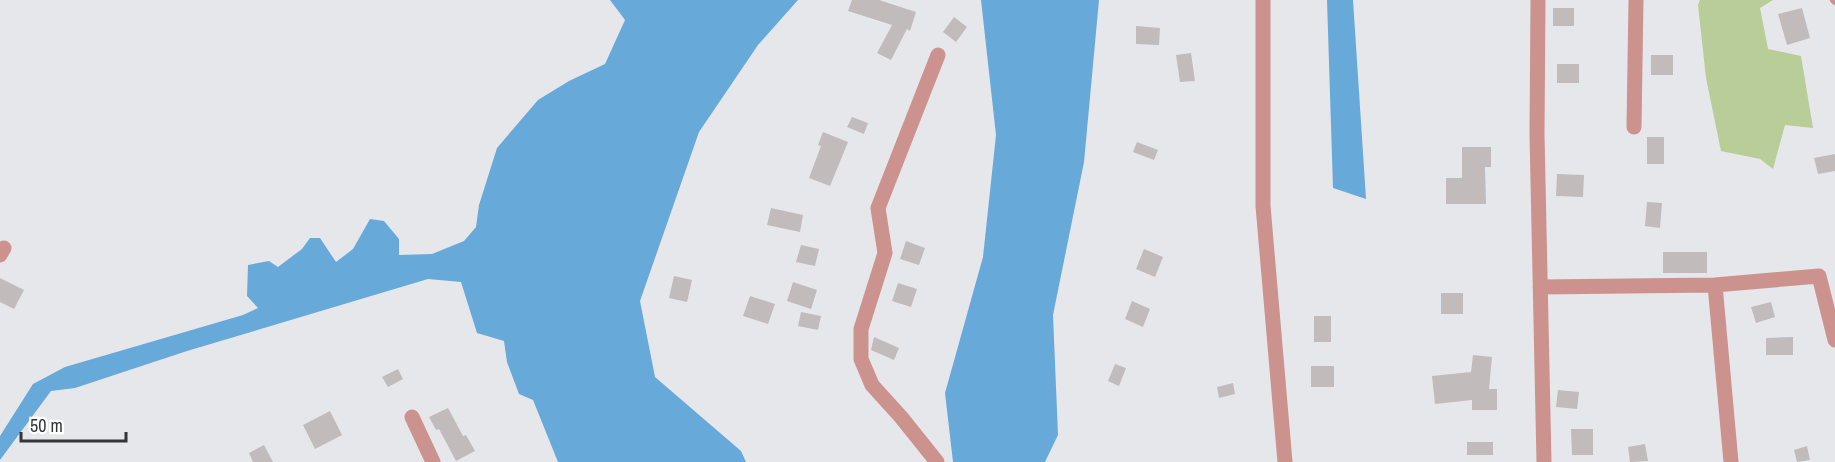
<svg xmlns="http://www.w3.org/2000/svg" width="1835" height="462" font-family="'Archivo Narrow',sans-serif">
	<rect width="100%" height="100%" fill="#e6e7eb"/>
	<path fill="#b9cd98" d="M 1700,0 L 1773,0 L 1760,8 L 1768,49 L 1801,56 L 1813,128 L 1785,125 L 1773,169 L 1760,159 L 1721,151 L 1706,78 L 1698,5 Z"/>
	<path fill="#67a9d9" d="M 610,0 L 798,0 L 758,45 L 699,132 L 640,301 L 655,377 L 741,451 L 746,462 L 558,462 L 533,400 L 519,394 L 507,362 L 504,341 L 477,333 L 461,282 L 428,279 L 187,351 L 75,388 L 51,391 L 0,460 L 0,436 L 33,384 L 65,367 L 243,315 L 258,308 L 247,296 L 248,265 L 269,261 L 278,267 L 302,249 L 310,238 L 320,238 L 336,262 L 353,249 L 370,219 L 384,221 L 399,239 L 399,255 L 432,254 L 464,241 L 476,227 L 479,205 L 497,148 L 538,100 L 569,81 L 605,64 L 625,20 Z
		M 981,0 L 1099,0 L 1084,162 L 1053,315 L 1058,435 L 1045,462 L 953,462 L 945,393 L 983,257 L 996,135 Z
		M 1327,0 L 1353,0 L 1366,199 L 1333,188 Z"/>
	<path fill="#c1bcbb" d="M 852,0 L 879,0 L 916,12 L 910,31 L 907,29 L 891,60 L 877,53 L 892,25 L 848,11 Z
		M 1553,8 L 1574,8 L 1574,26 L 1553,26 Z
		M 1802,8 L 1810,38 L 1787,45 L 1778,14 Z
		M 954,17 L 967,27 L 956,42 L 943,32 Z
		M 1136,26 L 1160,28 L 1159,45 L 1136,44 Z
		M 1191,53 L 1195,81 L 1180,82 L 1176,55 Z
		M 1651,55 L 1673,55 L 1673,75 L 1651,75 Z
		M 1557,64 L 1579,64 L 1579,83 L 1557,83 Z
		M 852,117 L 868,123 L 864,134 L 847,127 Z
		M 823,132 L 848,142 L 830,186 L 809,178 L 821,146 L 818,145 Z
		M 1647,137 L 1664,137 L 1664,164 L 1647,164 Z
		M 1137,142 L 1158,150 L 1154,160 L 1133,152 Z
		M 1462,147 L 1491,147 L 1491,167 L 1485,167 L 1486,204 L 1446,204 L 1446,178 L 1462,178 Z
		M 1835,154 L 1835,171 L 1818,174 L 1814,158 Z
		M 1557,174 L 1584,175 L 1583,197 L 1556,196 Z
		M 1647,202 L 1662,203 L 1660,228 L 1645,226 Z
		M 771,208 L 803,215 L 800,232 L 767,225 Z
		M 906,241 L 925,248 L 919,265 L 900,259 Z
		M 801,245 L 819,249 L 815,266 L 796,262 Z
		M 1144,249 L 1163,257 L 1155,277 L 1136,269 Z
		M 1663,252 L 1707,252 L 1707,273 L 1663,273 Z
		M 674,276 L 692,280 L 687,302 L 669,298 Z
		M 0,278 L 24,290 L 14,309 L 0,302 Z
		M 793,282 L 817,290 L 811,309 L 787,301 Z
		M 898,283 L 917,289 L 911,307 L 892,301 Z
		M 1441,293 L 1463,293 L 1463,314 L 1441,314 Z
		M 750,296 L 775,304 L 768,324 L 743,316 Z
		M 1132,301 L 1150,309 L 1143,327 L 1125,319 Z
		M 1771,302 L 1775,317 L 1756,323 L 1751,307 Z
		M 801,312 L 821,316 L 818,330 L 798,326 Z
		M 1314,316 L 1331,316 L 1331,342 L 1314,342 Z
		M 874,337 L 899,348 L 894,360 L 871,350 Z
		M 1793,337 L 1793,355 L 1766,355 L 1766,338 Z
		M 1473,355 L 1492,357 L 1489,389 L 1497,389 L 1497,410 L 1472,410 L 1472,400 L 1435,404 L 1432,376 L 1471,372 Z
		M 1115,364 L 1126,368 L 1119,386 L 1108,381 Z
		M 1311,366 L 1334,366 L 1334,387 L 1311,387 Z
		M 398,369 L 403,379 L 388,387 L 382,377 Z
		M 1233,383 L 1235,394 L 1219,398 L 1217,387 Z
		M 1558,390 L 1579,392 L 1577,409 L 1556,407 Z
		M 448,408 L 463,436 L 466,435 L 475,451 L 456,461 L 439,429 L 436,430 L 429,417 Z
		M 330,411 L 342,435 L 315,449 L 303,425 Z
		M 1571,429 L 1593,429 L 1593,455 L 1572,455 Z
		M 1467,442 L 1493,442 L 1493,455 L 1467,455 Z
		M 1645,444 L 1648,461 L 1630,462 L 1628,447 Z
		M 264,445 L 273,462 L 253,462 L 249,453 Z
		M 1807,446 L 1810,460 L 1797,462 L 1794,450 Z"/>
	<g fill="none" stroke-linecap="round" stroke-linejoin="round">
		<path stroke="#cc928e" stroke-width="8" d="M 1834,0 L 1835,1"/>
		<path stroke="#cc928e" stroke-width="15" d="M 1263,0 L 1263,206 L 1285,462
			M 1538,0 L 1537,134 L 1544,462
			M 1634,127 L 1636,0
			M 0,255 L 4,248
			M 1715,285 L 1731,462
			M 1540,287 L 1715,285 L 1819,276 L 1835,340
			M 412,417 L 433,462
			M 937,462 L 901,417 L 872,385 L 861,359 L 861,329 L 885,253 L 878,208 L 938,55"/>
	</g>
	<path d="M21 432v9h105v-9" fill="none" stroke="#343536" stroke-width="3"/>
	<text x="30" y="432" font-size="18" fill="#343536" stroke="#ffffff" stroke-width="4.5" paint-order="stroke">50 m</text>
</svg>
